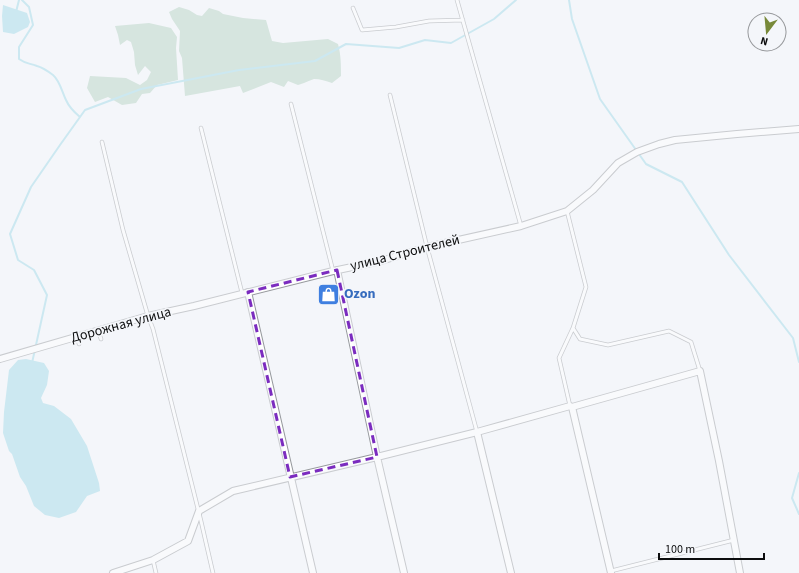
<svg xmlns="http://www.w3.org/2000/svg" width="799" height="573" font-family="'Source Sans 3',sans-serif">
	<rect width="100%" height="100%" fill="#f4f6fa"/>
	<path fill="#b1d0bf" d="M 179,7 L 189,10 L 197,15 L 202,16 L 209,8 L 219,11 L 223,14 L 243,18 L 266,20 L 272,41 L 283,43 L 328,39 L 338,44 C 341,55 341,65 341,76 L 332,83 C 326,81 320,79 314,79 C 311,80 302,84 298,85 L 288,81 L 284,87 L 271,82 L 243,93 L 240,86 L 185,96 L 182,58 L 179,51 L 180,31 L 172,19 L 169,12 Z
		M 149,23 L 171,28 L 177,37 L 176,48 L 178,80 L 157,85 L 150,93 L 142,94 L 136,103 L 122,105 L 108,97 L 95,102 L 87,88 L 90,76 L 126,78 L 140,85 L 147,80 L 151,72 L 145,66 L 138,75 L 135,65 L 134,52 L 131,42 L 127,40 L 120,45 L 118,35 L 115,26 Z"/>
	<path fill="#9cd8e6" d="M 3,5 L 27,13 L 30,22 L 28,27 L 14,34 L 3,32 L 2,16 Z
		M 26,359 L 44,363 L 49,371 L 47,385 L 41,398 L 43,403 L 54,406 L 71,419 L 87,446 L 99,483 L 100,491 L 87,496 L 76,512 L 59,518 L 45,515 L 34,506 L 26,486 L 20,477 L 12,454 L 9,451 L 3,433 L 4,412 L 9,370 L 18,360 Z"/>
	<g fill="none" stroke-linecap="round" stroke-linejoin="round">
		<path stroke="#9cd8e6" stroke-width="2" d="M 22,0 L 29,7 L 33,25 L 19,47 L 19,59 C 26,64 29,63 37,66 C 41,67 49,72 53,75 C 60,81 62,92 66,100 C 69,107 74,112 80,117
			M 569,0 L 572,19 L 600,99 L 646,164 L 682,182 L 729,255 L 793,338 L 799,362
			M 16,12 L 19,0
			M 32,363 L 47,295 L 34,270 L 18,260 L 10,234 L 31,187 L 60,145 L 85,110 L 141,89 L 239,70 L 315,61 L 346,44 L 399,48 L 425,40 L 451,43 L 494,19 L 516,0
			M 799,473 L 792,498 L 799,514"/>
		<defs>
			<path id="service" d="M 457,0 L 521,226
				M 353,8 L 362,30 L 396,27 L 429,21 L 463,20
				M 390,95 L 427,247 L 477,432
				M 291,104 L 333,271
				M 201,128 L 242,293
				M 102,142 L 123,230 L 148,316 L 153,329 L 201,521 L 213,573
				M 567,211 L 586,287 L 573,328 L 559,358 L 570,406
				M 573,328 L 580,339 L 608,345 L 669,331 L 691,342 L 700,371
				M 98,330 L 101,339
				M 77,336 L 79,344
				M 153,560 L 156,573
				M 611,571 L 734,540"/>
			<path id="minor" d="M 337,270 L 377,457 L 404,573
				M 248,292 L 313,573
				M 0,359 L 148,316 L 194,306 L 333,271 L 381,261 L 427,247 L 521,226 L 567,211 L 593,190 L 618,163 L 637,152 L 659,144 L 675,140 L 737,134 L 799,129
				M 572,407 L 611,573
				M 477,432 L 511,573
				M 113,573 L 153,560 L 188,541 L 199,511 L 233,491 L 377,457 L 477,432 L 570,406 L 572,407 L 700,371 L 719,461 L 740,573"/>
		</defs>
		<use href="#service" stroke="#96999d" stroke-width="4.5"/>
		<use href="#minor" stroke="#96999d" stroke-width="8"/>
		<use href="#service" stroke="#fff" stroke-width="3"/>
		<use href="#minor" stroke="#fff" stroke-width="6"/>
	</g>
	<path d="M0 0H799V573H0ZM 337,270 L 377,457 L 290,477 L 248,292 Z" fill="#f4f6fa" fill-opacity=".55" fill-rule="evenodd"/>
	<path fill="none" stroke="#7b2cbf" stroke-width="3" stroke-dasharray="8 5" stroke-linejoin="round" d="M 337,270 L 377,457 L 290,477 L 248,292 Z"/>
	<defs>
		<symbol id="shop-square" viewBox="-11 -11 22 22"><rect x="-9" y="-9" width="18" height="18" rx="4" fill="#3f7fe0" stroke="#f4f6fa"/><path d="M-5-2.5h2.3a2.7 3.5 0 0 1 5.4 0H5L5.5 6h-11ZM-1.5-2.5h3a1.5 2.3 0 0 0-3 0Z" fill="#fff"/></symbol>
	</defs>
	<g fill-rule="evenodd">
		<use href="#shop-square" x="316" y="282" width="25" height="25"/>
	</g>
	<g text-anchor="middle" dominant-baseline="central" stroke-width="3.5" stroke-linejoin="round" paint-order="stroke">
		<g font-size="14" fill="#0c0d0e" stroke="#f4f6fa">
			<text transform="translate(405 253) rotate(-14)">улица Строителей</text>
			<text transform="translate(121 325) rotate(-15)">Дорожная улица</text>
		</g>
		<g font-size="14" font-weight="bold" fill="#366cbe" stroke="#f4f6fa" text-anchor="start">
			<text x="344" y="294">Ozon</text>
		</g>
	</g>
	<g transform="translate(767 32) rotate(196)"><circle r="19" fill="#f4f6fa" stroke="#97999c"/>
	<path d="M0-3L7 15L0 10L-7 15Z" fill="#788939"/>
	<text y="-6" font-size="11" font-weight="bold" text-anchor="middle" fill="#0c0d0e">N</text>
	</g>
	<path d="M659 553v6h105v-6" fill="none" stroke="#0c0d0e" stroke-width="2"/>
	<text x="665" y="553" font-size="12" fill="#0c0d0e" stroke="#f4f6fa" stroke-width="3" paint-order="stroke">100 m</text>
</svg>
